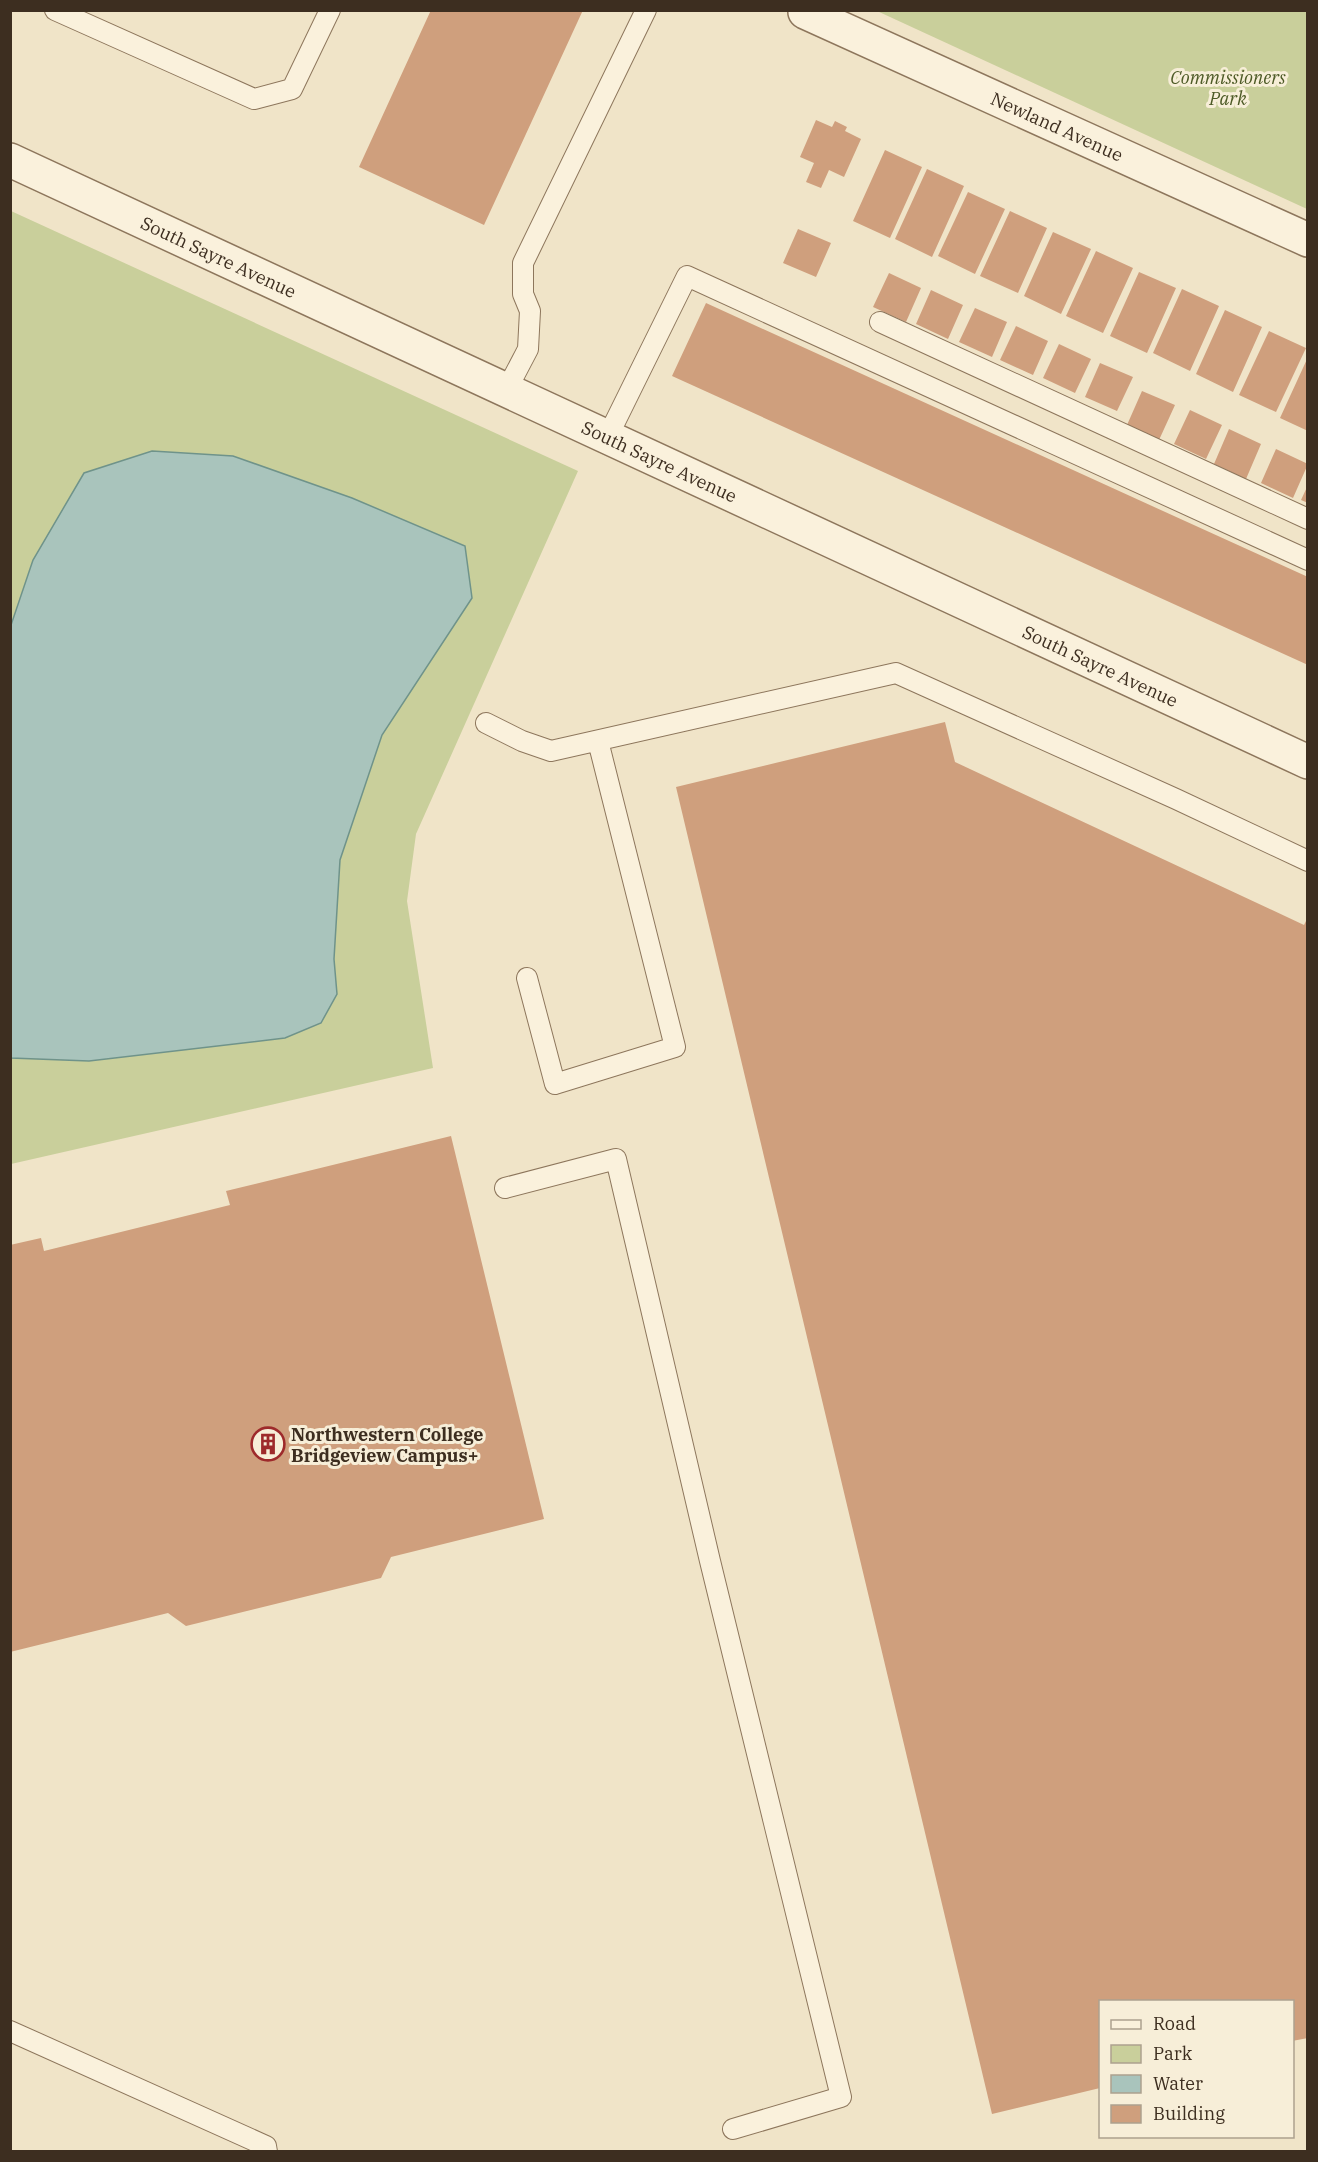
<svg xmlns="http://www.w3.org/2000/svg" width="1318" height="2162" font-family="'IBM Plex Serif',serif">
	<rect width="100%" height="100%" fill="#f0e4c8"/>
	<path fill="#c9cf9b" d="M 877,11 L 1307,11 L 1307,209 Z
		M 11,211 L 578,471 L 416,834 L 407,901 L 433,1068 L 11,1164 L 11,1058 L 89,1061 L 285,1038 L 337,994 L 334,959 L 340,860 L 382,735 L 472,598 L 465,546 L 352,498 L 233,456 L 33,560 L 11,625 Z"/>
	<path fill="#a9c4bc" stroke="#6f938a" stroke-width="1.5" d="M 152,451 L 233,456 L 352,498 L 465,546 L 472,598 L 382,735 L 340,860 L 334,959 L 337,994 L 321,1023 L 285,1038 L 89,1061 L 11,1058 L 11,625 L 33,560 L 84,473 Z"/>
	<path fill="#cf9f7d" d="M 431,10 L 583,10 L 484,225 L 359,167 Z
		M 816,120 L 832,127 L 835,121 L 847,127 L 845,131 L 861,139 L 844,177 L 829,170 L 821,188 L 806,182 L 814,163 L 800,157 Z
		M 885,150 L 922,167 L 890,238 L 853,221 Z
		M 927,169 L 964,186 L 932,257 L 895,239 Z
		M 968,192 L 1005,209 L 975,274 L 938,256 Z
		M 1010,211 L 1047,228 L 1018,293 L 980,276 Z
		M 798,229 L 831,243 L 816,277 L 783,263 Z
		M 1053,232 L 1091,249 L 1061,314 L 1024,296 Z
		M 1096,251 L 1133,268 L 1103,333 L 1066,316 Z
		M 1139,272 L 1176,288 L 1147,353 L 1110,336 Z
		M 889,273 L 921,288 L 906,322 L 873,307 Z
		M 1182,289 L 1219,306 L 1190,371 L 1153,353 Z
		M 931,290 L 963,305 L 948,339 L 916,324 Z
		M 706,303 L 1308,577 L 1308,665 L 672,376 Z
		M 975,308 L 1007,322 L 992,357 L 959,342 Z
		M 1225,310 L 1262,327 L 1233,392 L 1196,374 Z
		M 1016,326 L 1048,341 L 1033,375 L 1000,360 Z
		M 1269,331 L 1306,348 L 1276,412 L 1239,395 Z
		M 1059,344 L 1091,359 L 1075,393 L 1043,378 Z
		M 1308,357 L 1308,431 L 1280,418 Z
		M 1100,363 L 1133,377 L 1117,411 L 1085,397 Z
		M 1142,391 L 1175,405 L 1159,440 L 1127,425 Z
		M 1190,410 L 1222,425 L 1206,459 L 1174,444 Z
		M 1229,429 L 1261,444 L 1246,479 L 1214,464 Z
		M 1276,449 L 1308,464 L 1293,498 L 1261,483 Z
		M 1308,485 L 1308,503 L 1301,500 Z
		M 945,722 L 955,762 L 1304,925 L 1308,917 L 1308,2038 L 1292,2041 L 1292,2002 L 1100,2002 L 1100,2088 L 992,2114 L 676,787 Z
		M 451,1136 L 544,1519 L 391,1557 L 381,1578 L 186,1626 L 168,1613 L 10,1652 L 10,1245 L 41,1238 L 44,1251 L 230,1205 L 226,1191 Z"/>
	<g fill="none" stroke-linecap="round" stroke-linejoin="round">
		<defs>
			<path id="service" d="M 55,10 L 254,99 L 292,89 L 330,10
				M 880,322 L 1308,519
				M 506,391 L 528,349 L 530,311 L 523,294 L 523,263 L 646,10
				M 607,438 L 687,276 L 1308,560
				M 486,723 L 522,741 L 551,751 L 896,673 L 1176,799 L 1308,861
				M 527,978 L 555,1084 L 675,1047 L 598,741
				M 505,1188 L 616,1159 L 710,1561 L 841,2097 L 733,2129
				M 10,2031 L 266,2146 L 267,2152"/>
			<g id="minor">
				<path id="s1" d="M 806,10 L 805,12 L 1308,240"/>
			</g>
			<g id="tertiary">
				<path id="s2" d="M 10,160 L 1308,762"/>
			</g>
		</defs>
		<use href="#service" stroke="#8d765c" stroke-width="22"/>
		<use href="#minor" stroke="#8d765c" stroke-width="36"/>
		<use href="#tertiary" stroke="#8d765c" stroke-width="36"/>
		<use href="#service" stroke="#faf1dc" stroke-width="20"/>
		<use href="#minor" stroke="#faf1dc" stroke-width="33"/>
		<use href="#tertiary" stroke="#faf1dc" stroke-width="33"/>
	</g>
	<defs>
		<symbol id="building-ring" viewBox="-11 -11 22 22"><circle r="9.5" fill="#f7eed8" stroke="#9e2a2b" stroke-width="1.5"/><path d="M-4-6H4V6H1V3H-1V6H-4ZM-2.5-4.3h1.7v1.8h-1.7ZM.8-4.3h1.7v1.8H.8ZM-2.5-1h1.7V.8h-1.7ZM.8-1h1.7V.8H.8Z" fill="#9e2a2b"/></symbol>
	</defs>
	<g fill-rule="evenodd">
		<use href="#building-ring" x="249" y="1425" width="38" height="38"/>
	</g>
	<g text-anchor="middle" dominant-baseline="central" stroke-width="6" stroke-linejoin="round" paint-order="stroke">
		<g font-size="18" font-style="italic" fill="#4d5a26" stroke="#f7eed8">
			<text x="1228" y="77">Commissioners<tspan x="1228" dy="21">Park</tspan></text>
		</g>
		<g font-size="18" fill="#3d2e20" stroke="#f7eed8">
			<text stroke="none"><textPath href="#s1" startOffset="279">Newland Avenue</textPath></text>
			<text stroke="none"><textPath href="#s2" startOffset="230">South Sayre Avenue</textPath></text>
			<text stroke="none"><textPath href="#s2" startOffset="716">South Sayre Avenue</textPath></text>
			<text stroke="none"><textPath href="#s2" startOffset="1202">South Sayre Avenue</textPath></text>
		</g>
		<g font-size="18" font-weight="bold" fill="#3d2e20" stroke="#f7eed8" text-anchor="start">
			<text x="291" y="1434">Northwestern College<tspan x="291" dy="21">Bridgeview Campus+</tspan></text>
		</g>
	</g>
	<rect width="1318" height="2162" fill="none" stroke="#3d2e20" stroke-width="24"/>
	<rect x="1099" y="2000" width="195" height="138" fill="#f7eed8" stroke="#ada18e" stroke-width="1.5"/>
	<rect x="1111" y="2020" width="30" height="9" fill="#faf1dc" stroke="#ada18e" stroke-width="1.5"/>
	<text x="1153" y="2030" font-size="18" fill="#3d2e20">Road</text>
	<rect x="1111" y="2045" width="30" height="18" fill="#c9cf9b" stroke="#ada18e" stroke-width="1.5"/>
	<text x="1153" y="2060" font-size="18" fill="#3d2e20">Park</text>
	<rect x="1111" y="2075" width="30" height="18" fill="#a9c4bc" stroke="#ada18e" stroke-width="1.5"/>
	<text x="1153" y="2090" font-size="18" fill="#3d2e20">Water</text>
	<rect x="1111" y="2105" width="30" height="18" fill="#cf9f7d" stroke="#ada18e" stroke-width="1.5"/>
	<text x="1153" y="2120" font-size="18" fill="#3d2e20">Building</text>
</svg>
